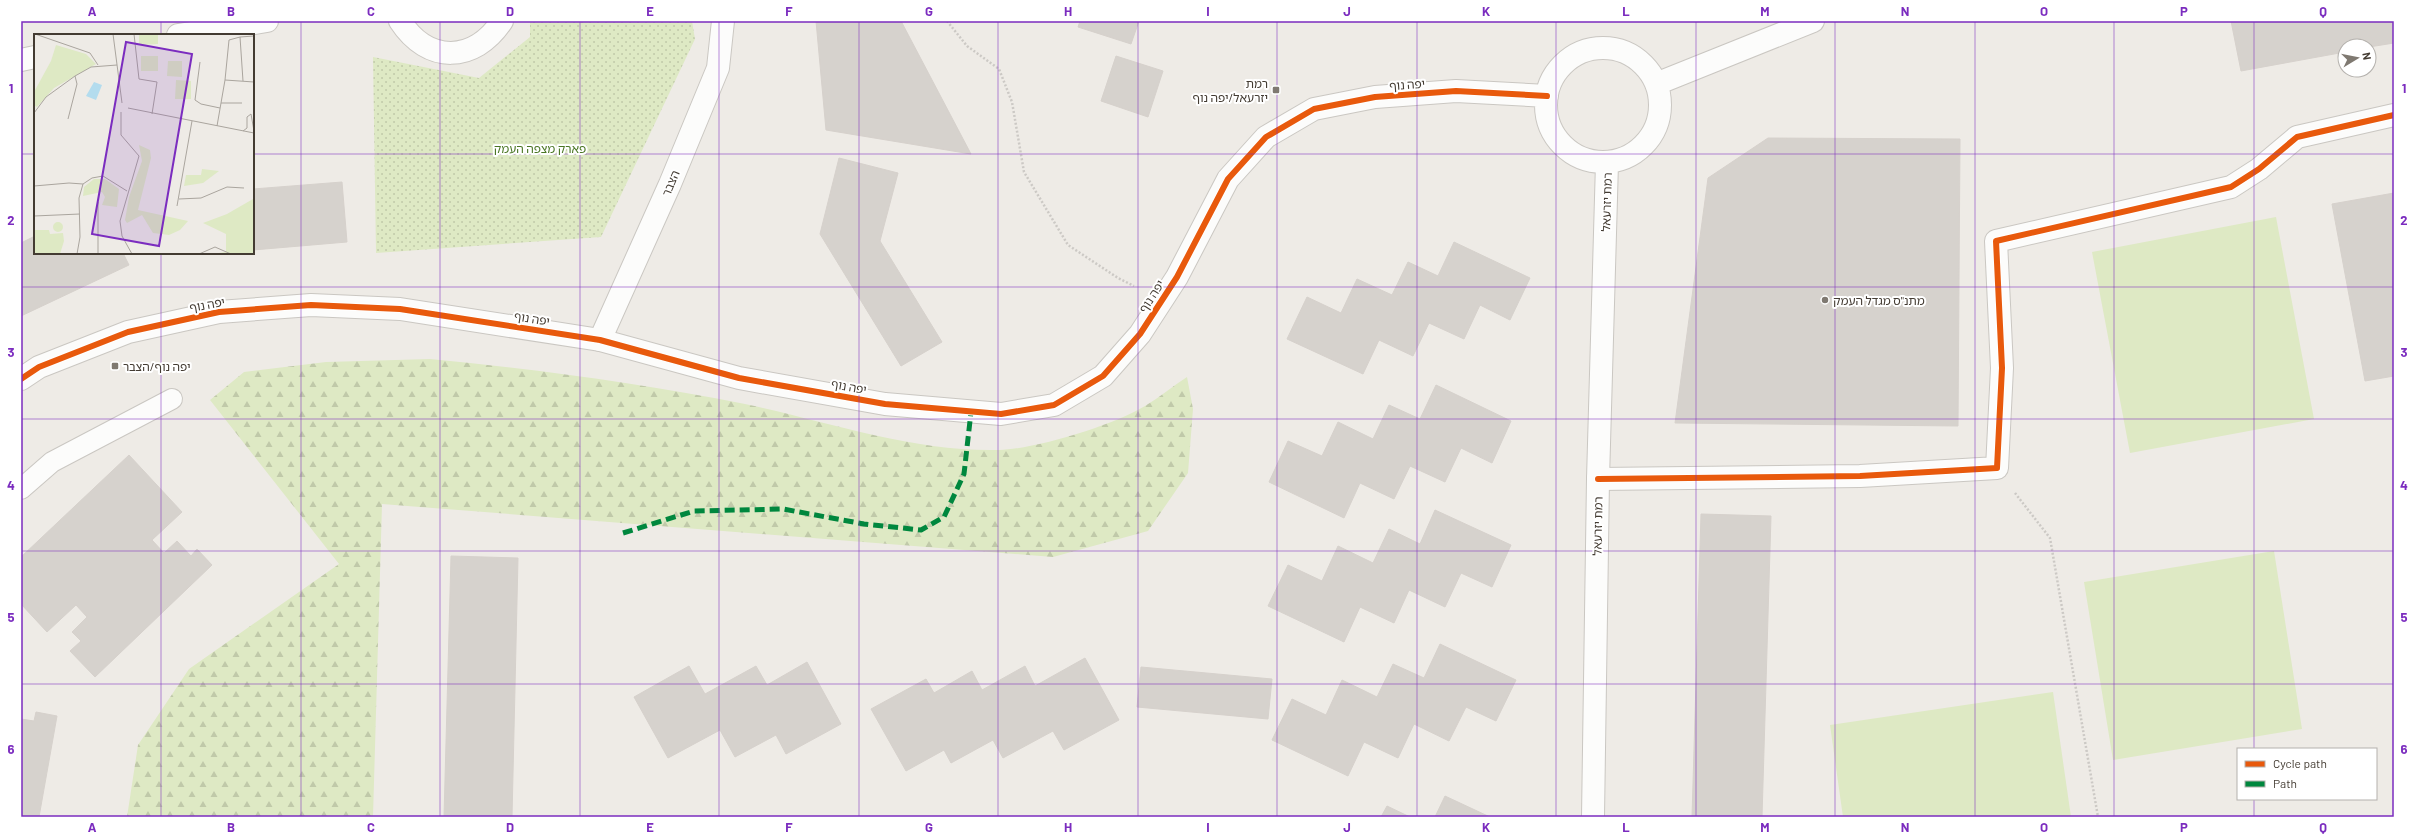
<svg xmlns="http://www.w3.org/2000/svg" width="2415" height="838" font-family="Barlow,'Noto Sans Hebrew',sans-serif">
	<defs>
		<pattern id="forest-firs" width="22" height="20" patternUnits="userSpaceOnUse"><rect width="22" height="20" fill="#dee9c4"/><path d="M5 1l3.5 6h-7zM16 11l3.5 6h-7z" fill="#c0c9a9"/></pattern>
		<pattern id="park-dots" width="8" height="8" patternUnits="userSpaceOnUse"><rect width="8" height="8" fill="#dee9c4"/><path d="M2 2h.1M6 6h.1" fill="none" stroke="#c0c9a9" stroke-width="1.8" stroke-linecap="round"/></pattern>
	</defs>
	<rect width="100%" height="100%" fill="#eeebe6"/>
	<path fill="#dee9c4" d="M 2276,217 L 2314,419 L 2130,453 L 2092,252 Z
		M 2274,551 L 2302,729 L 2113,760 L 2084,582 Z
		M 2053,692 L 2071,817 L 1843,817 L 1830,725 Z"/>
	<path fill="url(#forest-firs)" d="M 430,359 C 535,369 641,383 745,404 C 829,422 913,452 999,450 C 1036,449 1114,425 1145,406 C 1160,397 1173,386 1187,377 L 1193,409 L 1188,473 L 1148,531 L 1053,557 L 382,504 L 373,817 L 127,817 L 138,745 L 189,669 L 339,564 L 210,400 L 244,372 L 326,362 Z"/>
	<path fill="url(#park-dots)" d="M 530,21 L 692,21 L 695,39 L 601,237 L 376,253 L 373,57 L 479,78 L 530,37 Z"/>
	<path fill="#d6d2cd" stroke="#d6d1cc" d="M 816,21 L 901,21 L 971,154 L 826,130 Z
		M 1080,21 L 1139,21 L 1131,44 L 1078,27 Z
		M 2231,21 L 2394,21 L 2394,43 L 2369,47 L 2345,46 L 2345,52 L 2241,71 Z
		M 1116,56 L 1163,71 L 1148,117 L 1101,101 Z
		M 1768,138 L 1960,139 L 1958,426 L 1675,423 L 1708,178 Z
		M 839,158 L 898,173 L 880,241 L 942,342 L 901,366 L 820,234 Z
		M 342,182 L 347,242 L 253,250 L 253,189 Z
		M 2394,193 L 2394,376 L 2365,381 L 2332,204 Z
		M 35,236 L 35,253 L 123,253 L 129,265 L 21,316 L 21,243 Z
		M 1454,242 L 1530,278 L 1510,320 L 1480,305 L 1464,339 L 1429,323 L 1413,356 L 1379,340 L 1363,374 L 1287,339 L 1307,297 L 1341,313 L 1357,279 L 1392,295 L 1408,262 L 1438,276 Z
		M 1436,385 L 1511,421 L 1492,463 L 1461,448 L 1445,482 L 1410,466 L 1394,499 L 1360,483 L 1344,518 L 1269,482 L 1288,441 L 1322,456 L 1338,422 L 1373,439 L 1389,405 L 1420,419 Z
		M 129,455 L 182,512 L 152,540 L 164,553 L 177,541 L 191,556 L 197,549 L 212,565 L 95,677 L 70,651 L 81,641 L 72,632 L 87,617 L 76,605 L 47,632 L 21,604 L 21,557 Z
		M 1435,510 L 1511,545 L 1492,587 L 1461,573 L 1445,607 L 1409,590 L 1394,623 L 1360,607 L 1344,642 L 1268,606 L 1288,565 L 1322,581 L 1338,546 L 1373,563 L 1389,529 L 1420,544 Z
		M 1701,514 L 1771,516 L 1762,817 L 1692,817 Z
		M 451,556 L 518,558 L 512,817 L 444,817 Z
		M 1440,644 L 1516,680 L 1496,721 L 1466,707 L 1449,741 L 1414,724 L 1398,758 L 1364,742 L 1348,776 L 1272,740 L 1292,699 L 1326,715 L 1342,680 L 1377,697 L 1393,664 L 1424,678 Z
		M 1085,658 L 1119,720 L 1064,750 L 1053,731 L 1003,758 L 993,740 L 951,763 L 944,750 L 906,771 L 871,709 L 926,679 L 934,693 L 972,671 L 982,690 L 1025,666 L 1035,686 Z
		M 807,662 L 841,724 L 786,754 L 776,735 L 735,757 L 720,730 L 668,758 L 634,697 L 689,666 L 705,694 L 756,666 L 767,685 Z
		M 1141,667 L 1272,679 L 1268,719 L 1137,707 Z
		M 36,712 L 57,716 L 39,817 L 21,817 L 21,719 L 34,721 Z
		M 1445,796 L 1490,817 L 1435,817 Z
		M 1387,806 L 1410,817 L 1381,817 Z"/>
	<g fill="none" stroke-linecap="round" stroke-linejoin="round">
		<defs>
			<path id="service" d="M 21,489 L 52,462 L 172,399"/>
			<path id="minor" d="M 400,21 C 428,64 474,63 502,21
				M 178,35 L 267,21
				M 21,60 L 35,57
				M 600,340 L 670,184 L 718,68 L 723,21
				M 1598,479 L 1860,476 L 1997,468 L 2002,368 L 1996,241 L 2231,187 L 2259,169 L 2297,137 L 2394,115"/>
			<path id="tertiary" d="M1546 105a57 57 0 1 1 114 0a57 57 0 1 1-114 0Z
				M 1656,84 L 1813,21
				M 21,379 L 39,367 L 128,332 L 219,312 L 311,305 L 400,309 L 600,340 L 739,378 L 885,404 L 1001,414 L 1054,405 L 1103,376 L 1140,334 L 1177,277 L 1228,179 L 1266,137 L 1314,109 L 1375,97 L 1456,91 L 1547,96
				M 1593,817 L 1598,479 L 1607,163"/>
		</defs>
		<use href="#service" stroke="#cac7c2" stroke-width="22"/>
		<use href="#minor" stroke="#cac7c2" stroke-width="24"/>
		<use href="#tertiary" stroke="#cac7c2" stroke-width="24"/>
		<path stroke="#ccc9c5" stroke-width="2.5" stroke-dasharray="2 2" stroke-linecap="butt" d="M 947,21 L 967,46 L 999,69 L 1012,102 L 1024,172 L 1068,245 L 1118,278 L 1134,286
			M 2015,493 L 2050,538 L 2098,817"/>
		<use href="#service" stroke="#fcfcfb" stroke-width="20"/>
		<use href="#minor" stroke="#fcfcfb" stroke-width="22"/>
		<use href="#tertiary" stroke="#fcfcfb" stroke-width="22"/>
		<path stroke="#00873e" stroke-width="5" stroke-dasharray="10 5" stroke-linecap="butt" d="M 623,533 L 694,511 L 783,509 L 864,524 L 921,530 L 944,517 L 964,474 L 971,412"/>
		<defs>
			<path id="cycleway" d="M 21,379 L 39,367 L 128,332 L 219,312 L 311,305 L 400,309 L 600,340 L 739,378 L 885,404 L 1001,414 L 1054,405 L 1103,376 L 1140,334 L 1177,277 L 1228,179 L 1266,137 L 1314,109 L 1375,97 L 1456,91 L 1547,96
				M 1598,479 L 1860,476 L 1997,468 L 2002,368 L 1996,241 L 2231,187 L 2259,169 L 2297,137 L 2394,115"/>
		</defs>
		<use href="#cycleway" stroke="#fff" stroke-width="8"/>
		<use href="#cycleway" stroke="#e8590c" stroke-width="6"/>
	</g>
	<path fill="none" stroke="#7b2cbf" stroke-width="1" stroke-opacity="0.55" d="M 161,21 L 161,35M 301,21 L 301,817M 440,21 L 440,817M 580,21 L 580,817M 719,21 L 719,817M 859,21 L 859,817M 998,21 L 998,817M 1138,21 L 1138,817M 1277,21 L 1277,817M 1417,21 L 1417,817M 1556,21 L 1556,817M 1696,21 L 1696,817M 1835,21 L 1835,817M 1975,21 L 1975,817M 2114,21 L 2114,817M 2254,21 L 2254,749M 21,154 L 35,154M 253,154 L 2394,154M 161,253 L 161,817M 21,287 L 2394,287M 21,419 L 2394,419M 21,551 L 2394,551M 21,684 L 2394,684M 2254,799 L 2254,817"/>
	<g fill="#7f7971" stroke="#fff" stroke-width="1.5">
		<rect x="1272" y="86" width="8" height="8" rx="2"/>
		<circle cx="1825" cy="300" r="4"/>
		<rect x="111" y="362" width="8" height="8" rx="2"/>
	</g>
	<g text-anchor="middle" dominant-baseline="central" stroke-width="4" stroke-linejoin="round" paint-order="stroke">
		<g font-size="12" fill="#433b32" stroke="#fff" text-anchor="start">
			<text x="1268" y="83" text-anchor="end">רמת<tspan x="1268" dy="14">יזרעאל/יפה נוף</tspan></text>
			<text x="1833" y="300">מתנ"ס מגדל העמק</text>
			<text x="123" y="366">יפה נוף/הצבר</text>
		</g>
		<g font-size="12" fill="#433b32" stroke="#fff">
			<text transform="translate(1407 84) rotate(-4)">יפה נוף</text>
			<text transform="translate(670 183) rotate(-67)">הצבר</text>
			<text transform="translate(1606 202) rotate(-88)">רמת יזרעאל</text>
			<text transform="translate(1151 296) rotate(-57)">יפה נוף</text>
			<text transform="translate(207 304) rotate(-10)">יפה נוף</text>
			<text transform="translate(532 318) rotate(9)">יפה נוף</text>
			<text transform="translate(849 386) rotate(10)">יפה נוף</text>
			<text transform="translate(1597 526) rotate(-89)">רמת יזרעאל</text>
		</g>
		<g font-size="12" fill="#4a7624" stroke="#fff">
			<text x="540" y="148">פארק מצפה העמק</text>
		</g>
	</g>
	<g transform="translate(34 34)">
		<rect width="220" height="220" fill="#eeebe6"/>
		<path d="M 105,0 L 124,0 L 124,10 L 105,11 ZM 107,22 L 124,22 L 124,37 L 107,37 ZM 134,27 L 148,27 L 148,43 L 133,42 ZM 142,46 L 157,47 L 157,65 L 141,65 ZM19 193a5 5 0 1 1 10 0a5 5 0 1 1-10 0Z" fill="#dee9c4"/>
		<path d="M 22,11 L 52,20 L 62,30 L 20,54 L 3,73 L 0,71 L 0,58 L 17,27 ZM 105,111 L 116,116 L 117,124 L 104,176 L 154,187 L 146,196 L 135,201 L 119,199 L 108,181 L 93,189 L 91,186 L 95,163 L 108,127 ZM 219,165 L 220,220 L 177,220 L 192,218 L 192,200 L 169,189 L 193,180 ZM 0,196 L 15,196 L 16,200 L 29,199 L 30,207 L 26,220 L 0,220 Z" fill="#dee9c4"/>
		<path d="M 168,135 L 185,137 L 169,149 L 150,152 L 152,141 L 167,141 ZM 60,145 L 71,145 L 85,155 L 83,173 L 68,171 L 71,163 L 68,158 L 49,162 L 50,153 Z" fill="#dee9c4"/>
		<path d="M 60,48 L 68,51 L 62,66 L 52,62 Z" fill="#b3dcee"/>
		<path fill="none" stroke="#aaa59e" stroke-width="1" d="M 1,0 L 56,19 L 64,31M 79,0 L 88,69M 100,0 L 105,45 L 123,48 L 118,80M 166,28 L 161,66 L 167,70 L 186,74M 191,46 L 195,6 L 206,3M 209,47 L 206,3 L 220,2M 187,69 L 208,69M 94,74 L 220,99M 87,78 L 87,101 L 105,122 L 86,187 L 88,202 L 98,220M 0,79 L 12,63 L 41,42 L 57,33 L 83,31M 34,85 L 43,50 L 41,42M 183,92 L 191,46 L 220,48M 209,97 L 213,94 L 213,83 L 217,80 L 220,97M 0,152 L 35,149 L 49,150M 145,165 L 167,164 L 193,153 L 210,154M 64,168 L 64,220M 143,172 L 158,87M 0,182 L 46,180M 43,220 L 46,203 L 45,164 L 49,150 L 58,144 L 69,142 L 93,157M 165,220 L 181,213 L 197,220"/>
		<path fill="#7b2cbf" fill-opacity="0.15" stroke="#7b2cbf" stroke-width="2" d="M 92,8 L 158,20 L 125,212 L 58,200 Z"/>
		<rect width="220" height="220" fill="none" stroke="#433b32" stroke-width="2"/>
	</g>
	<rect width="2415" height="838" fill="none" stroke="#ffffff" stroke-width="44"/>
	<rect x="2237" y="748" width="140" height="52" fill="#ffffff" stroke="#b4b1ad"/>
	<rect x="2245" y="761" width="20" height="6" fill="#e8590c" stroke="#b4b1ad"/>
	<text x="2273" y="768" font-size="12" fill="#433b32">Cycle path</text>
	<rect x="2245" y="781" width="20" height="6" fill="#00873e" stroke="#b4b1ad"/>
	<text x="2273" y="788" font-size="12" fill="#433b32">Path</text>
	<g transform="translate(2357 58) rotate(80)"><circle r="19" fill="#ffffff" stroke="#b4b1ad"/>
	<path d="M0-3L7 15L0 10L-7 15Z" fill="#7f7971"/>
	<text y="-6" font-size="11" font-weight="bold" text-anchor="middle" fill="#433b32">N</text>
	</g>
	<rect x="22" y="22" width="2371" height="794" fill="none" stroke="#7b2cbf" stroke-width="1.5"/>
	<g font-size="13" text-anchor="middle" font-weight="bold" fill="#7b2cbf">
		<text x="92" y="16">A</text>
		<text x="231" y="16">B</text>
		<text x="371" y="16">C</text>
		<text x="510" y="16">D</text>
		<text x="650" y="16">E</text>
		<text x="789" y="16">F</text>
		<text x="929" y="16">G</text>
		<text x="1068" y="16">H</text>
		<text x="1208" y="16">I</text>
		<text x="1347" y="16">J</text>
		<text x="1486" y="16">K</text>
		<text x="1626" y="16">L</text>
		<text x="1765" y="16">M</text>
		<text x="1905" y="16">N</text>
		<text x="2044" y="16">O</text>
		<text x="2184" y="16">P</text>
		<text x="2323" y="16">Q</text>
		<text x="11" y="93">1</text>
		<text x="2404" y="93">1</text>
		<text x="11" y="225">2</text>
		<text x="2404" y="225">2</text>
		<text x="11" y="357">3</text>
		<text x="2404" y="357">3</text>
		<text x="11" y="490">4</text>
		<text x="2404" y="490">4</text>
		<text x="11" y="622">5</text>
		<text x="2404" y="622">5</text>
		<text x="11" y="754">6</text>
		<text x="2404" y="754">6</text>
		<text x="92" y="832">A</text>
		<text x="231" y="832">B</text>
		<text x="371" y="832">C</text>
		<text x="510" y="832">D</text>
		<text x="650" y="832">E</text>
		<text x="789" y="832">F</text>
		<text x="929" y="832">G</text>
		<text x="1068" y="832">H</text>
		<text x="1208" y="832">I</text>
		<text x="1347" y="832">J</text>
		<text x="1486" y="832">K</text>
		<text x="1626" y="832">L</text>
		<text x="1765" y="832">M</text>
		<text x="1905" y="832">N</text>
		<text x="2044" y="832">O</text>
		<text x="2184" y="832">P</text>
		<text x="2323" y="832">Q</text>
	</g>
</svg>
